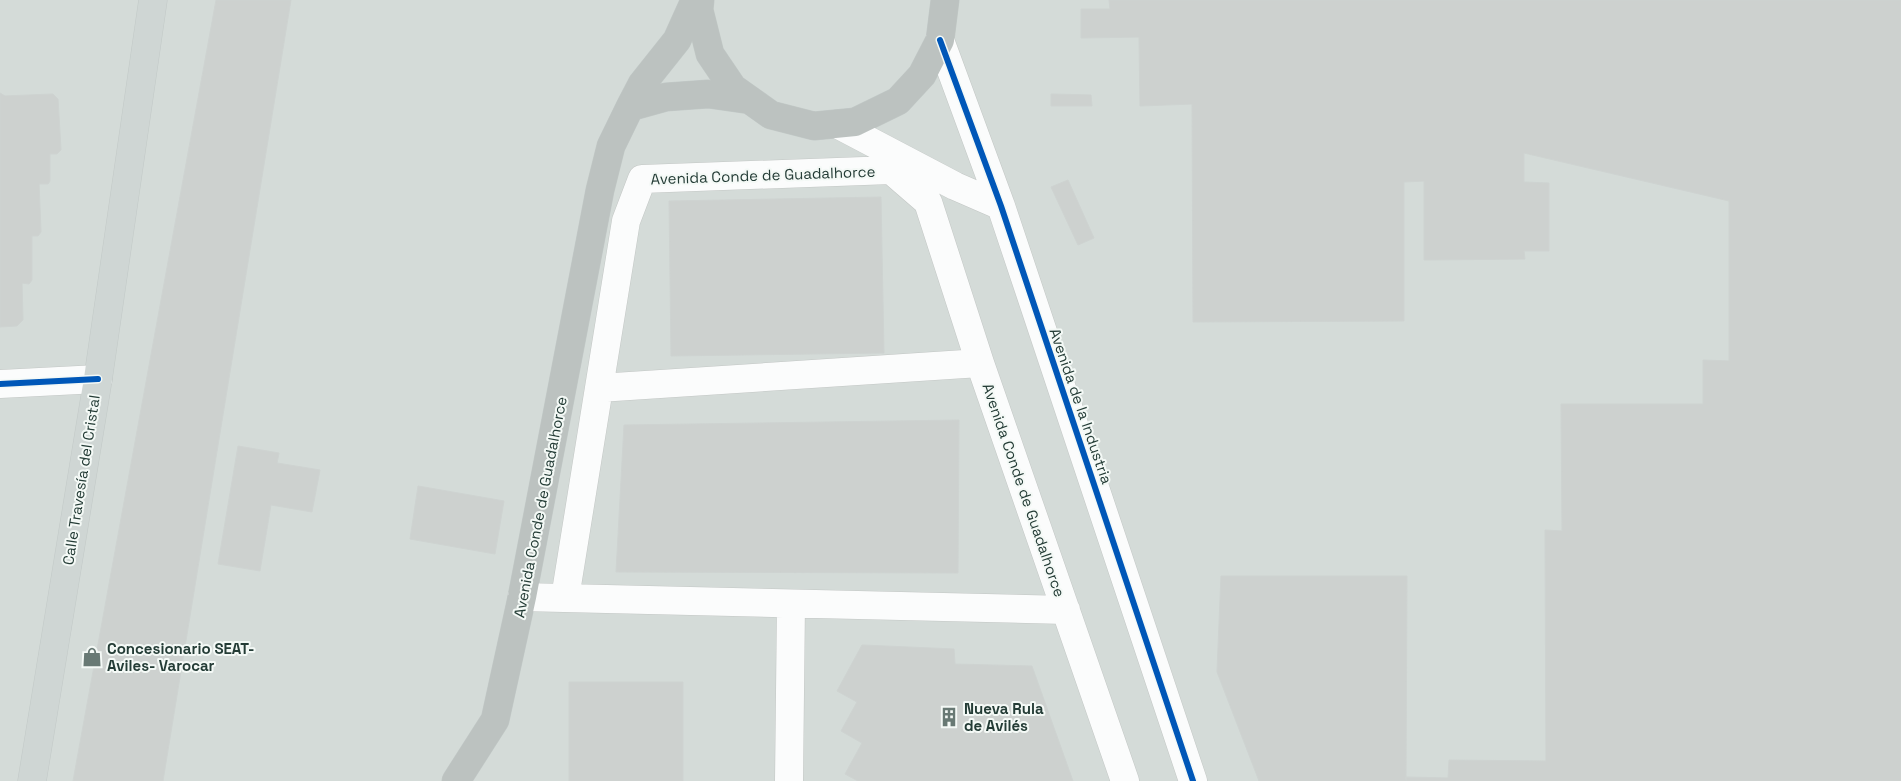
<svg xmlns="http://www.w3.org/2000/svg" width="1901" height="781" font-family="'Space Grotesk',sans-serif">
	<rect width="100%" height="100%" fill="#e6eae8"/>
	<path fill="#d4dbd8" d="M 0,0 L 1901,0 L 1901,781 L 0,781 Z"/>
	<path fill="#cdd1cf" stroke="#ced3d1" d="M 216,0 L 291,0 L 163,781 L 73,781 Z
		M 1109,0 L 1901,0 L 1901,781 L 1406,781 L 1406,777 L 1448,778 L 1449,760 L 1546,761 L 1545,530 L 1562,531 L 1561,404 L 1703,404 L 1703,360 L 1729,361 L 1729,201 L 1524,153 L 1524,182 L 1549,183 L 1549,251 L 1524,251 L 1525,259 L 1424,260 L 1424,181 L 1404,182 L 1404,321 L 1193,322 L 1192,104 L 1140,106 L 1139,37 L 1081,38 L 1081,9 L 1110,9 Z
		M 0,93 L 5,96 L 53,94 L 58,99 L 61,150 L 57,154 L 50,154 L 50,181 L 48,184 L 39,184 L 41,232 L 38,236 L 32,236 L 32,280 L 29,284 L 22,283 L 23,320 L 17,326 L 0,327 Z
		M 1051,94 L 1091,95 L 1092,106 L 1051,106 Z
		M 1068,180 L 1094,238 L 1078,245 L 1051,187 Z
		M 881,197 L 884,353 L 671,356 L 669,201 Z
		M 959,420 L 958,573 L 616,572 L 624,425 Z
		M 238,446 L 279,453 L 277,463 L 320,470 L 312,512 L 271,505 L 260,571 L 218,564 Z
		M 418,486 L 504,501 L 495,554 L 410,539 Z
		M 1221,576 L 1407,576 L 1406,781 L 1259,781 L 1217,672 Z
		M 862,645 L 954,649 L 955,664 L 1032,666 L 1073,781 L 858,781 L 845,774 L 862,743 L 841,731 L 857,702 L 837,691 Z
		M 569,682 L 683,682 L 683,781 L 569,781 Z"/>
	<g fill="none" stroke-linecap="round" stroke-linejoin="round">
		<defs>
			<path id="minor" d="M 940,40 L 1001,206 L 1193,781
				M 837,124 L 955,186 L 1001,206
				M 0,384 L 98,379
				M 599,388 L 980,363
				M 522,597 L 1066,610
				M 565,598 L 626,221 L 642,179 L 891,170 L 928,202 L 980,363 L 1125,781
				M 789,781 L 791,604"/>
			<path id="major" d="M 32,781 L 98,379 L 153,0"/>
			<path id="highway" d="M 700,0 L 699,10 L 710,54 L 733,88 L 771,115 L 814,126 L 855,122 L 898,101 L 922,75 L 940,40 L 945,0
				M 630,107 L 666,97 L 708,94 L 750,100
				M 456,781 L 495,720 L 522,597 L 600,190 L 611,146 L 630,107 L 642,84 L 677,40 L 695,0"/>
		</defs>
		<use href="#minor" stroke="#c3c7c5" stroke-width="29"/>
		<use href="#major" stroke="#c2c9c7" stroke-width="29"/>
		<use href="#highway" stroke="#c2c9c7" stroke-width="29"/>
		<use href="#minor" stroke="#fbfcfc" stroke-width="28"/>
		<use href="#major" stroke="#cfd6d4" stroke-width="28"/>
		<use href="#highway" stroke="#bcc2c0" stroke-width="28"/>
		<defs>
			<path id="cycleway" d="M 940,40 L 1001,206 L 1193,781
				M 0,384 L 98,379"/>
		</defs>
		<use href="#cycleway" stroke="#f4f9f6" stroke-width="9"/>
		<use href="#cycleway" stroke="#0057b8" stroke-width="6"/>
	</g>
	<defs>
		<symbol id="shop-bare" viewBox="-9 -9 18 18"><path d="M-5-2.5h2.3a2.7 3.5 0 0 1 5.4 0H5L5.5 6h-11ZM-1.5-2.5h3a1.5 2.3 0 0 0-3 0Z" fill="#687974" stroke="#f4f9f6" stroke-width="2.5" paint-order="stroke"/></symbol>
		<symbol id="building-bare" viewBox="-9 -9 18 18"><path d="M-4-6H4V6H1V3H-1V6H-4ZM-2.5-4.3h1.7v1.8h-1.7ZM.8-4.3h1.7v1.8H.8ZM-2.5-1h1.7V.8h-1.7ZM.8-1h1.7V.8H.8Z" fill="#687974" stroke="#f4f9f6" stroke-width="2.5" paint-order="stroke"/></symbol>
	</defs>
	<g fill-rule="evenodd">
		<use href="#shop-bare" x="78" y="643" width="28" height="28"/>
		<use href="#building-bare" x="935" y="703" width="28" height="28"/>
	</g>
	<g text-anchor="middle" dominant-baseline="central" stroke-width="4" stroke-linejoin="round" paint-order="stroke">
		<g font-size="15" fill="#243c36" stroke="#f4f9f6">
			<text transform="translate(763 175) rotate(-2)">Avenida Conde de Guadalhorce</text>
			<text transform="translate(1081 406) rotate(71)">Avenida de la Industria</text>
			<text transform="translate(81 480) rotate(-81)">Calle Travesía del Cristal</text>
			<text transform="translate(1024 490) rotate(71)">Avenida Conde de Guadalhorce</text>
			<text transform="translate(540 507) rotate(-79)">Avenida Conde de Guadalhorce</text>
		</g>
		<g font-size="15" font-weight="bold" fill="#243c36" stroke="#f4f9f6" text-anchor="start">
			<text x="107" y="648">Concesionario SEAT-<tspan x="107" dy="17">Aviles- Varocar</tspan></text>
			<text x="964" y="708">Nueva Rula<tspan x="964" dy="17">de Avilés</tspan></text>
		</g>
	</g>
</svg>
